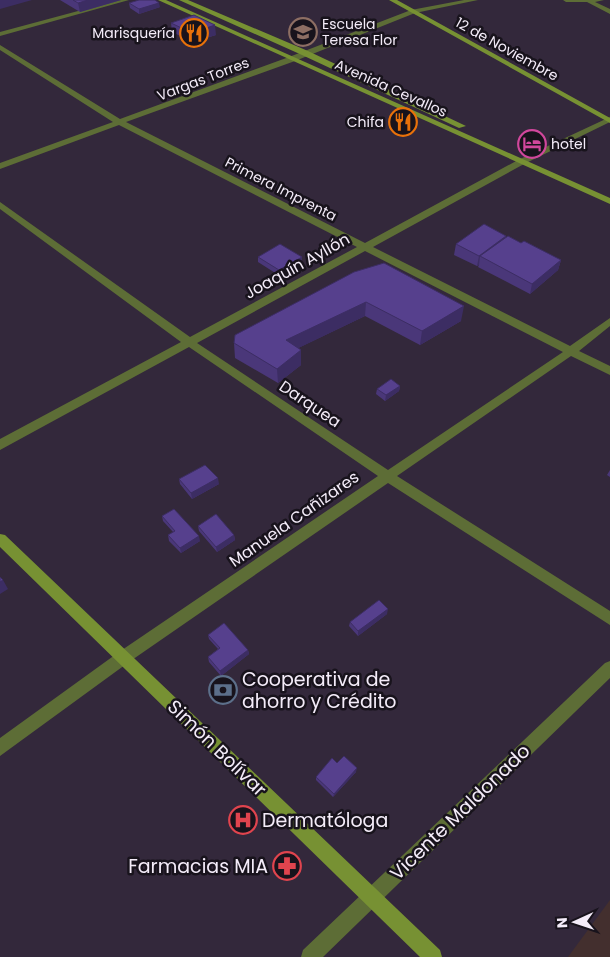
<svg xmlns="http://www.w3.org/2000/svg" width="610" height="957" font-family="Poppins,sans-serif">
	<rect width="100%" height="100%" fill="#33283b"/>
	<path fill="#432f2e" d="M 610,900 L 610,957 L 568,957 Z"/>
	<g fill="none" stroke-linecap="round" stroke-linejoin="round">
		<path fill="#5d6d36" fill-rule="evenodd" d="M 119,0 L 129,0 L 0,36 L 0,32 Z
			M 464,0 L 478,0 L 415,13 L 295,61 L 126,122 L 365,243 L 518,160 L 610,117 L 610,122 L 524,164 L 373,247 L 570,346 L 610,318 L 610,326 L 579,351 L 610,366 L 610,375 L 571,356 L 397,476 L 610,611 L 610,625 L 388,483 L 129,662 L 0,756 L 0,738 L 119,652 L 378,476 L 189,347 L 0,450 L 0,439 L 181,342 L 0,209 L 0,202 L 190,337 L 357,247 L 119,125 L 0,169 L 0,163 L 113,122 L 0,50 L 0,45 L 120,119 L 289,57 L 411,10 ZM 365,251 L 563,352 L 388,470 L 197,343 Z
			M 563,0 L 604,0 L 595,2 L 610,9 L 610,14 L 587,2 L 566,2 Z
			M 610,661 L 610,678 L 323,957 L 301,957 L 303,950 L 605,663 Z"/>
		<path fill="#779133" fill-rule="evenodd" d="M 158,0 L 166,0 L 610,198 L 610,204 Z
			M 179,0 L 188,0 L 308,51 L 466,126 L 459,128 L 302,55 Z
			M 389,0 L 397,0 L 610,118 L 610,123 Z
			M 0,534 L 5,535 L 440,950 L 442,957 L 420,957 L 0,547 Z"/>
	</g>
	<path fill="#4a3779" d="M 60,0 L 121,0 L 80,12 Z
		M 129,3 L 160,7 L 139,14 L 130,8 Z
		M 171,23 L 216,35 L 193,42 L 172,32 Z
		M 506,236 L 506,238 L 521,243 L 561,260 L 558,270 L 530,294 L 478,267 L 479,265 L 477,266 L 454,255 L 456,244 Z
		M 258,257 L 302,257 L 302,263 L 280,276 L 258,262 Z
		M 354,272 L 461,321 L 420,345 L 365,316 L 298,348 L 301,350 L 301,365 L 278,383 L 235,358 L 234,343 Z
		M 400,386 L 399,391 L 385,401 L 376,394 L 377,389 Z
		M 610,470 L 610,477 L 607,475 Z
		M 179,479 L 219,484 L 192,499 L 180,484 Z
		M 162,516 L 200,541 L 181,553 L 169,541 L 168,535 L 173,532 L 163,521 Z
		M 198,526 L 234,535 L 235,540 L 217,552 L 199,531 Z
		M 387,614 L 358,636 L 349,626 L 350,622 Z
		M 208,635 L 248,650 L 249,654 L 221,676 L 209,662 L 208,657 L 218,649 L 209,639 Z
		M 337,763 L 356,772 L 333,797 L 316,780 L 316,777 Z"/>
	<path fill="#3c2d63" d="M 0,0 L 32,0 L 0,9 Z
		M 88,0 L 121,0 L 80,12 L 78,3 Z
		M 159,3 L 160,7 L 139,14 L 139,9 Z
		M 215,25 L 216,35 L 193,42 L 192,33 Z
		M 506,236 L 504,246 L 480,256 L 479,265 L 477,266 L 479,256 Z
		M 302,257 L 302,263 L 280,276 L 279,270 Z
		M 561,260 L 558,270 L 530,294 L 532,284 Z
		M 366,302 L 365,316 L 286,354 L 286,340 Z
		M 464,306 L 461,321 L 420,345 L 422,331 Z
		M 301,350 L 301,365 L 278,383 L 277,369 Z
		M 400,386 L 399,391 L 385,401 L 386,395 Z
		M 218,478 L 219,484 L 192,499 L 191,493 Z
		M 234,535 L 235,540 L 217,552 L 216,547 Z
		M 199,536 L 200,541 L 181,553 L 180,548 Z
		M 3,580 L 8,589 L 0,594 L 0,582 Z
		M 388,609 L 387,614 L 358,636 L 358,631 Z
		M 248,650 L 249,654 L 221,676 L 220,671 Z
		M 357,768 L 356,772 L 333,797 L 334,794 Z"/>
	<path fill="#56408d" stroke="#3c2d63" d="M 73,0 L 88,0 L 78,3 Z
		M 139,0 L 155,0 L 159,3 L 139,9 L 129,3 Z
		M 194,15 L 215,25 L 192,33 L 171,23 Z
		M 484,224 L 506,236 L 479,256 L 456,244 Z
		M 508,236 L 521,243 L 524,241 L 561,260 L 532,284 L 480,256 Z
		M 280,244 L 302,257 L 279,270 L 258,257 Z
		M 384,263 L 464,306 L 422,331 L 366,302 L 286,340 L 301,350 L 277,369 L 234,343 L 235,335 L 354,272 Z
		M 391,379 L 400,386 L 386,395 L 377,389 Z
		M 205,465 L 218,478 L 191,493 L 179,479 Z
		M 174,509 L 199,536 L 180,548 L 168,535 L 175,531 L 162,516 Z
		M 216,514 L 234,535 L 216,547 L 198,526 Z
		M 0,577 L 3,580 L 0,582 Z
		M 379,600 L 388,609 L 358,631 L 350,622 Z
		M 224,623 L 248,650 L 220,671 L 208,657 L 220,648 L 208,635 Z
		M 344,756 L 357,768 L 334,794 L 316,777 L 332,758 L 337,763 Z"/>
	<defs>
		<symbol id="school-ring" viewBox="-11 -11 22 22"><circle r="9.5" fill="#18131c" stroke="#8d6e63" stroke-width="1.5"/><path d="M0-5L7-2L0 1L-7-2ZM-4 1L0 2.5L4 1V4Q0 6-4 4Z" fill="#8d6e63"/></symbol>
		<symbol id="restaurant-ring" viewBox="-11 -11 22 22"><circle r="9.5" fill="#18131c" stroke="#e8710a" stroke-width="1.5"/><path d="M-5-6h1v4h1v-4h1v4h1v-4h1v5L-1.5 .5V6h-2V.5L-5-1ZM5-6V6H3V1.5H1.5Q1.5-4 5-6Z" fill="#e8710a"/></symbol>
		<symbol id="hotel-ring" viewBox="-11 -11 22 22"><circle r="9.5" fill="#18131c" stroke="#d1479c" stroke-width="1.5"/><path d="M-6-4.5h1.5V1H6V5H4.5V3h-9V5H-6ZM-4 0a1.8 1.8 0 1 1 3.6 0ZM.5 0V-2.5h3Q6-2.5 6 0Z" fill="#d1479c"/></symbol>
		<symbol id="bank-ring" viewBox="-11 -11 22 22"><circle r="9.5" fill="#18131c" stroke="#5c6f8a" stroke-width="1.5"/><path d="M-6-4H6V4H-6ZM0-2.3a2.3 2.3 0 1 0 0 4.6a2.3 2.3 0 1 0 0-4.6Z" fill="#5c6f8a"/></symbol>
		<symbol id="hospital-ring" viewBox="-11 -11 22 22"><circle r="9.5" fill="#18131c" stroke="#e0444e" stroke-width="1.5"/><path d="M-5-5h3v3.5h4V-5h3V5h-3V1.5h-4V5h-3Z" fill="#e0444e"/></symbol>
		<symbol id="pharmacy-ring" viewBox="-11 -11 22 22"><circle r="9.5" fill="#18131c" stroke="#e0444e" stroke-width="1.5"/><path d="M-2-6h4v4h4v4h-4v4h-4v-4h-4v-4h4Z" fill="#e0444e"/></symbol>
	</defs>
	<g fill-rule="evenodd">
		<use href="#school-ring" x="287" y="16" width="32" height="32"/>
		<use href="#restaurant-ring" x="178" y="17" width="32" height="32"/>
		<use href="#restaurant-ring" x="387" y="106" width="32" height="32"/>
		<use href="#hotel-ring" x="516" y="128" width="32" height="32"/>
		<use href="#bank-ring" x="207" y="674" width="32" height="32"/>
		<use href="#hospital-ring" x="227" y="804" width="32" height="32"/>
		<use href="#pharmacy-ring" x="271" y="850" width="32" height="32"/>
	</g>
	<g text-anchor="middle" dominant-baseline="central" stroke-width="5" stroke-linejoin="round" paint-order="stroke">
		<g font-size="14" fill="#f4ecf9" stroke="#18131c" text-anchor="start">
			<text x="322" y="24">Escuela<tspan x="322" dy="16">Teresa Flor</tspan></text>
			<text x="175" y="33" text-anchor="end">Marisquería</text>
			<text x="384" y="122" text-anchor="end">Chifa</text>
			<text x="551" y="144">hotel</text>
		</g>
		<g font-size="14" fill="#f4ecf9" stroke="#18131c">
			<text transform="translate(507 49) rotate(29)">12 de Noviembre</text>
			<text transform="translate(203 79) rotate(-21)">Vargas Torres</text>
			<text transform="translate(391 88) rotate(24)">Avenida Cevallos</text>
			<text transform="translate(281 189) rotate(27)">Primera Imprenta</text>
		</g>
		<g font-size="16" fill="#f4ecf9" stroke="#18131c">
			<text transform="translate(297 266) rotate(-29)">Joaquín Ayllón</text>
			<text transform="translate(310 404) rotate(34)">Darquea</text>
			<text transform="translate(294 519) rotate(-35)">Manuela Cañizares</text>
		</g>
		<g font-size="19" fill="#f4ecf9" stroke="#18131c" text-anchor="start">
			<text x="242" y="679">Cooperativa de<tspan x="242" dy="22">ahorro y Crédito</tspan></text>
			<text x="262" y="820">Dermatóloga</text>
			<text x="268" y="866" text-anchor="end">Farmacias MIA</text>
		</g>
		<g font-size="19" fill="#f4ecf9" stroke="#18131c">
			<text transform="translate(217 748) rotate(44)">Simón Bolívar</text>
			<text transform="translate(460 812) rotate(-44)">Vicente Maldonado</text>
		</g>
	</g>
	<g transform="translate(575 922) rotate(267)" stroke="#18131c" stroke-width="4" paint-order="stroke">
	<path d="M0-4L9 19L0 12L-9 19Z" fill="#f4ecf9"/>
	<text y="-8" font-size="14" font-weight="bold" text-anchor="middle" fill="#f4ecf9">N</text>
	</g>
</svg>
